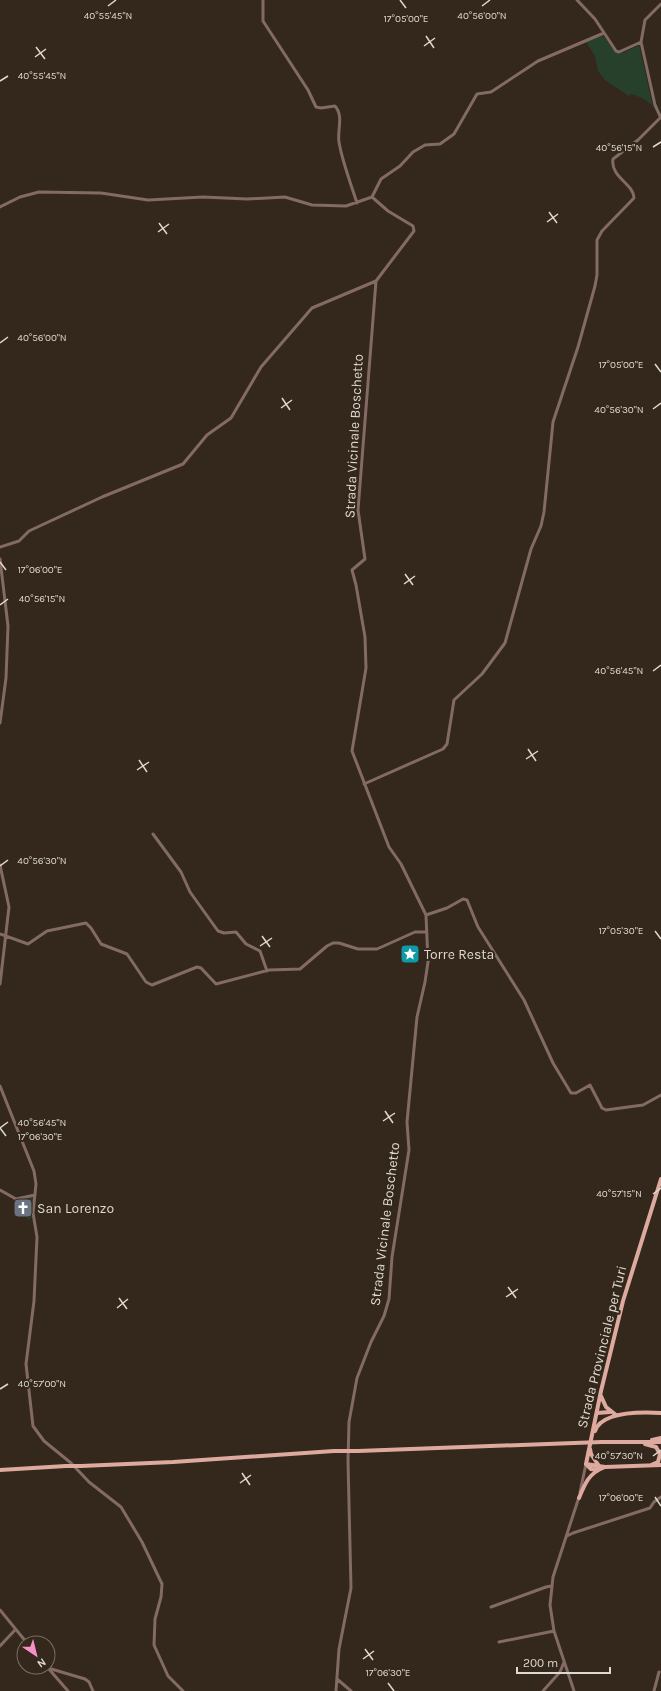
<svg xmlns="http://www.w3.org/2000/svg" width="661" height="1691" font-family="Karla,sans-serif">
	<rect width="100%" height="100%" fill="#33281b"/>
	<path fill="#27402b" d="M 601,36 L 604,37 L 616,53 L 623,53 L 639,45 L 653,107 C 647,99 640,97 631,94 L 629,96 L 605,80 L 598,71 L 595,56 L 586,42 Z
		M 29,1196 L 33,1198 L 32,1217 L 28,1220 L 14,1202 Z"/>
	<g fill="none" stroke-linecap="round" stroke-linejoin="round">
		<path stroke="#836a65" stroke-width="3" d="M 263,0 L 263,21 L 308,90 L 316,107 L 321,108 L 335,106 C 344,116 337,130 339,142 C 342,161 351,184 357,203
			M 577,0 L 595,19 L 616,51 L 619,52 L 641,42 L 645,20 L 661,4
			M 641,42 L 655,105 L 661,118
			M 0,207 L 20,197 L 39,192 L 101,193 L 148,200 L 203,197 L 247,199 L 285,197 L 312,205 L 346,206 L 372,197 L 381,179 L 400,166 L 413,152 L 425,145 L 440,144 L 454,134 L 477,94 L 491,92 L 538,61 L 604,33
			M 0,547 L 19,541 L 29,531 L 102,497 L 183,464 L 207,435 L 231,418 L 261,367 L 312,308 L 376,281 L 414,231 L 413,226 L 388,211 L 372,197
			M 0,559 L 8,626 L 6,678 L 0,723
			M 364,784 L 443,749 L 447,744 L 454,700 L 482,674 L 505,643 L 531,549 L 541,526 L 544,512 L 553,422 L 578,347 L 595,286 L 597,275 L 597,240 L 602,231 L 634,198 C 634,184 610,177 613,159 L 638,140 L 661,117
			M 153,834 L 181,872 L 190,892 L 218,931 L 224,933 L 236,932 L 246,944 L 260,951 L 267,971
			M 0,865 L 9,907 L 0,984
			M 426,915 L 447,908 L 463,899 L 467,900 L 478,927 L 524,1000 L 553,1063 L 571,1093 L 576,1093 L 590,1085 L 602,1108 L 606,1110 L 643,1105 L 661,1095
			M 0,934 L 28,944 L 47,931 L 86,923 L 91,928 L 101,944 L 127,954 L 146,982 L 152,985 L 197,967 L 201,968 L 216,984 L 269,970 L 300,969 L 327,946 L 333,943 L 339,943 L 358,949 L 377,949 L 415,932 L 426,932
			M 0,1086 L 34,1171 L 36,1184 L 33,1213 L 37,1237 L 34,1301 L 26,1364 L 33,1426 L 44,1441 L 71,1463 L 89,1482 L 121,1507 L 142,1542 L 162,1584 L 161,1597 L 155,1619 L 154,1645 L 168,1676 L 183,1691
			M 0,1190 L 16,1199 L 35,1195
			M 580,1492 L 586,1464
			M 567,1536 L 573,1533 L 650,1508 L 654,1502 L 661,1497
			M 491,1607 L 546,1587 L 551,1586
			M 0,1610 L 27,1643
			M 499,1642 L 554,1631
			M 0,1646 L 15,1630
			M 48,1668 L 85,1679 L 89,1682 L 93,1691
			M 48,1668 L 68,1691
			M 337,1679 L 351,1691
			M 336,1691 L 339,1649 L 351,1588 L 348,1461 L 349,1422 L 357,1378 L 371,1342 L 384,1316 L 389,1299 L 392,1257 L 409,1150 L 407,1122 L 417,1017 L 425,982 L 428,962 L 426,915 L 401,864 L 389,847 L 352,751 L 366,668 L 365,637 L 356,585 L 352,570 L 365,559 L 358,510 L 376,281
			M 543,1691 L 560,1672 L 564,1662
			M 574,1691 L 554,1631 L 550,1605 L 553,1577 L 579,1497
			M 654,1691 L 659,1672"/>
		<path stroke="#deaa9f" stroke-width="4" d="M 601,1396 L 606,1407 L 616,1415
			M 597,1413 L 610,1412
			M 595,1431 C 602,1411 643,1412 661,1413
			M 652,1440 L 661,1438
			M 602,1442 L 661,1442
			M 645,1444 L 656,1447 L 660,1454 L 658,1462 L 651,1465
			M 590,1449 L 591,1454 L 599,1466
			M 358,1451 L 574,1443
			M 586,1464 L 601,1391 L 623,1301 L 661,1179
			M 586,1464 L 605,1467 L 661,1465
			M 586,1464 L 591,1469 L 598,1470
			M 81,1466 L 173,1462 L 334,1451
			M 0,1470 L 66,1466
			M 579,1498 C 585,1483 589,1473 605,1467"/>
		<path stroke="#deaa9f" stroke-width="4" d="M 574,1443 L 602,1442
			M 334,1451 L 358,1451
			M 66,1466 L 81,1466"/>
	</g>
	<path fill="none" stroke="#dfd8d0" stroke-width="1.5" d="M 400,0 L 406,8M 108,6 L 116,0M 482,6 L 490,0M 426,36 L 434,48M 424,46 L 435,38M 36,47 L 45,59M 35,57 L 46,49M 0,81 L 8,76M 653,147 L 661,142M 549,212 L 557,223M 547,222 L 558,214M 159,223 L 167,234M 158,232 L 169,224M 0,343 L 8,337M 655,364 L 661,372M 282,398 L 290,410M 281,408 L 292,400M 653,409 L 661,403M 0,562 L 6,570M 405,574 L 413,585M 404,584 L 415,576M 0,605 L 8,599M 653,671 L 661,665M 528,749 L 536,761M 526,759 L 538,751M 139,760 L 147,772M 137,770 L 149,762M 0,866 L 8,860M 655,931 L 661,939M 262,936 L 270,947M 260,946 L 272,938M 385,1111 L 393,1123M 383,1121 L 395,1113M 0,1128 L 6,1136M 0,1128 L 8,1122M 653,1194 L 661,1188M 508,1287 L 516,1298M 506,1297 L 518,1289M 119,1298 L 127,1309M 117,1308 L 128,1299M 0,1389 L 8,1384M 653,1456 L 661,1450M 242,1473 L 250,1485M 240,1483 L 251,1475M 655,1497 L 661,1506M 365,1649 L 373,1660M 363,1659 L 374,1651M 388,1683 L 394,1691"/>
	<defs>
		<symbol id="sight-square" viewBox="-11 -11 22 22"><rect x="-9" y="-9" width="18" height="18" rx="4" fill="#0f9aa8" stroke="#33281b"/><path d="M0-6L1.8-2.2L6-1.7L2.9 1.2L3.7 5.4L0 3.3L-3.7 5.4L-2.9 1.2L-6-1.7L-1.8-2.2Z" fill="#fff"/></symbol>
		<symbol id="church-square" viewBox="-11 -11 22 22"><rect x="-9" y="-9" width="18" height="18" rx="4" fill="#6b7280" stroke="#33281b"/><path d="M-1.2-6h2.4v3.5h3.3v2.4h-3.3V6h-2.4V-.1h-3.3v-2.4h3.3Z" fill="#fff"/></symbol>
	</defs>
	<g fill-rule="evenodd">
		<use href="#sight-square" x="399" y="943" width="22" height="22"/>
		<use href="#church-square" x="12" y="1197" width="22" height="22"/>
	</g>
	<g text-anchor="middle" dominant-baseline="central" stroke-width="4" stroke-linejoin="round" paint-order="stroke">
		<g font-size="14" fill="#dfd8d0" stroke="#33281b">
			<text transform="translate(354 436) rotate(-87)">Strada Vicinale Boschetto</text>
			<text transform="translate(385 1224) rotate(-83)">Strada Vicinale Boschetto</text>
			<text transform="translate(602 1347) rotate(-76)">Strada Provinciale per Turi</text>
		</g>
		<g font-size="14" fill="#dfd8d0" stroke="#33281b" text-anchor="start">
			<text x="424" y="954">Torre Resta</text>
			<text x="37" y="1208">San Lorenzo</text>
		</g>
	</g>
	<g font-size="10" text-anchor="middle" fill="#dfd8d0" stroke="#33281b" stroke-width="4" stroke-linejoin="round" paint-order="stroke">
		<text x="108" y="19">40°55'45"N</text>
		<text x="482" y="19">40°56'00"N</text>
		<text x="406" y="22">17°05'00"E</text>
		<text x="42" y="79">40°55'45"N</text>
		<text x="619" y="151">40°56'15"N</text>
		<text x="42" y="341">40°56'00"N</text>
		<text x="621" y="368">17°05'00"E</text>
		<text x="619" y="413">40°56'30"N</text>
		<text x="40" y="573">17°06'00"E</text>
		<text x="42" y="602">40°56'15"N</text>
		<text x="619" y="674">40°56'45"N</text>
		<text x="42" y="864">40°56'30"N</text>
		<text x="621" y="934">17°05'30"E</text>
		<text x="42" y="1126">40°56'45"N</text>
		<text x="40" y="1140">17°06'30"E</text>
		<text x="619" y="1197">40°57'15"N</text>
		<text x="42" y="1387">40°57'00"N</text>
		<text x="619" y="1459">40°57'30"N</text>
		<text x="621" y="1501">17°06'00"E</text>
		<text x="388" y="1676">17°06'30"E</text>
	</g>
	<g transform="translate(36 1655) rotate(145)"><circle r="19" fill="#33281b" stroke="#786e63"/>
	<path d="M0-3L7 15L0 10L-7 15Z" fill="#f98fc8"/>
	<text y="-6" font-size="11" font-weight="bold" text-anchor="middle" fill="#dfd8d0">N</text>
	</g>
	<path d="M517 1667v6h93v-6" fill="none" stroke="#dfd8d0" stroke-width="2"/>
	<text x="523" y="1667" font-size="12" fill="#dfd8d0" stroke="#33281b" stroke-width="3" paint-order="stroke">200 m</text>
</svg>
